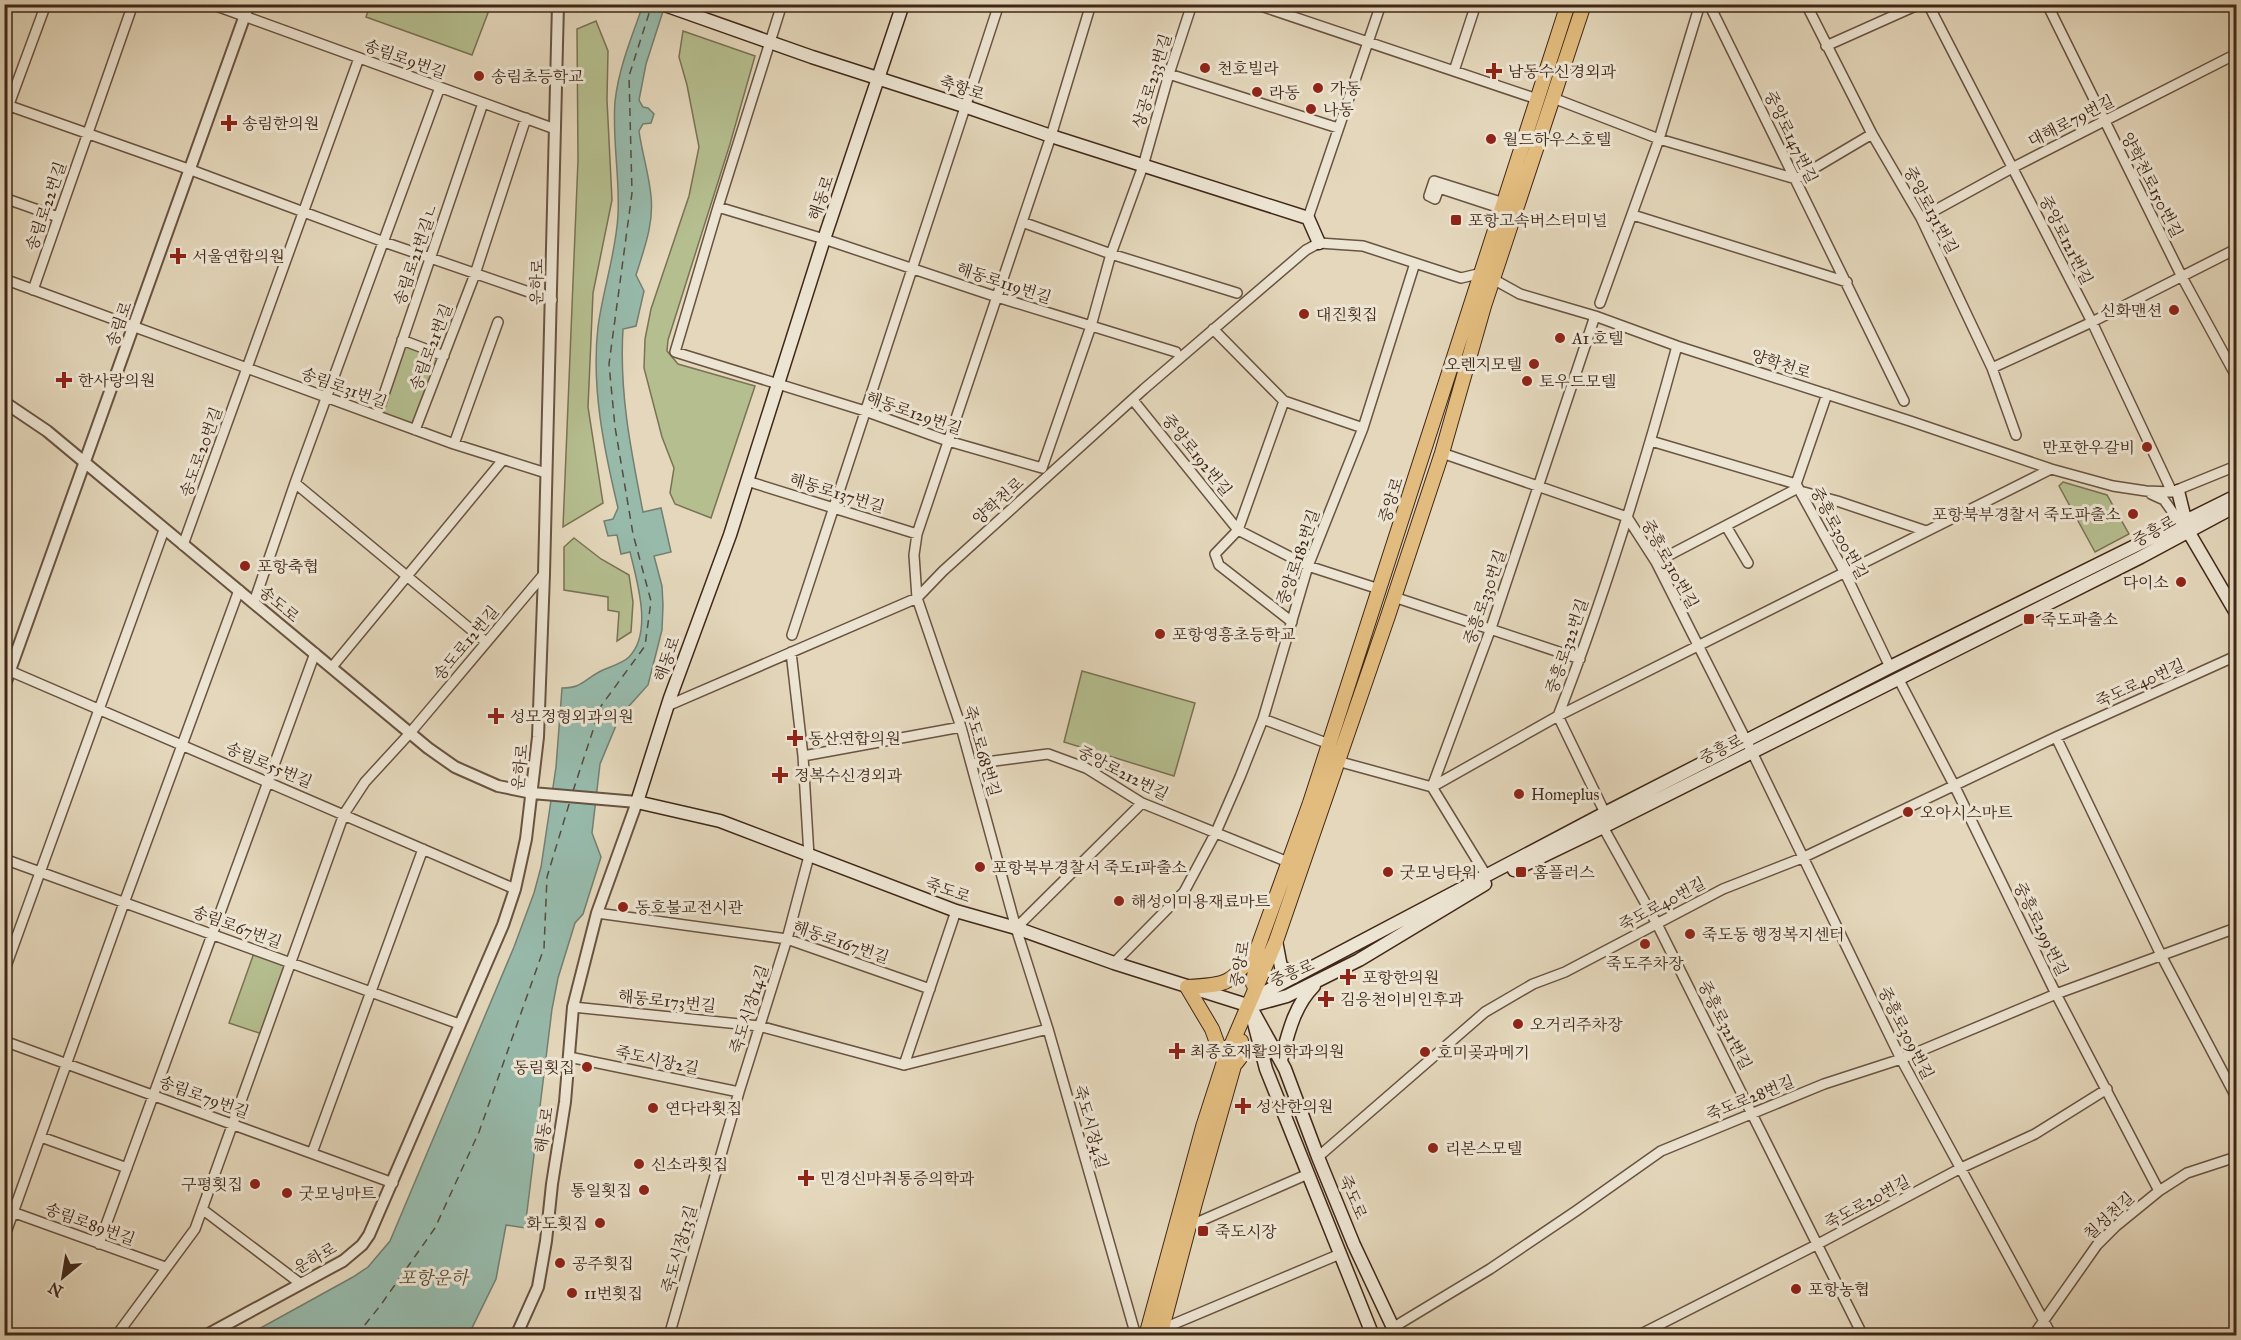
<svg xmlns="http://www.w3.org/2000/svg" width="2241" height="1340" font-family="'IM FELL Great Primer','Noto Serif KR',serif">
	<rect width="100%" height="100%" fill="#e4d7bb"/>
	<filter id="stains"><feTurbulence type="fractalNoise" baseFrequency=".00333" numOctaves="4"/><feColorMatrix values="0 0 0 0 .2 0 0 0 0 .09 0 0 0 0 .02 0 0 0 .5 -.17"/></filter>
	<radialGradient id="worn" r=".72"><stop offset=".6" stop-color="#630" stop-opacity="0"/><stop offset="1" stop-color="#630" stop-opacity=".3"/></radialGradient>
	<path fill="#b5be8f" stroke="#7a7254" stroke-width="1.5" d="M 370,5 L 370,4 L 491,5 L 472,55 L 366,17 Z
		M 596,21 L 608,51 L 607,100 L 612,200 L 593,293 L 588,407 L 603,503 L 563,527 L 578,160 L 577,29 Z
		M 683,31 L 755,56 L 730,144 L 668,340 L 667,351 L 678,364 L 755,386 L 711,518 L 675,504 L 670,493 L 674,468 L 662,437 L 644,368 L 645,339 L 651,309 L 689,196 L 699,147 L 687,85 L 679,57 Z
		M 405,345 L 438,357 L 414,425 L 380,413 Z
		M 2063,482 L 2107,495 L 2129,534 L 2095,552 L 2059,486 Z
		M 574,538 L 601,559 L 629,575 L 633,602 L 631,632 L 617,641 L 619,612 L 608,610 L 608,597 L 564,590 L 564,547 Z
		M 1082,671 L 1195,703 L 1174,776 L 1064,742 Z
		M 254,953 L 287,966 L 262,1034 L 229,1023 Z"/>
	<path fill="#97baab" stroke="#747f70" stroke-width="1.5" d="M 643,5 L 665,5 L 646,64 L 639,100 L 643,107 L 648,108 L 654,114 L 651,123 L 643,124 L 639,131 C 642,153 649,174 651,196 C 654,224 644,249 636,275 L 644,291 L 636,326 L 623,329 C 619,392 631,451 643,512 L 661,508 L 671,552 L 654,556 L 662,586 L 663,605 L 662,630 L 648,685 L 620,716 L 600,764 L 592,833 L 601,857 L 583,914 L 575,923 L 558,978 L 552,1009 L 525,1228 L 506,1225 L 496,1279 L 471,1330 L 480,1335 L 246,1336 L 353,1277 L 368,1267 L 390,1241 L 514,947 L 534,893 L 541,867 L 556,767 L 562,688 C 582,688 584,680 599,672 C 608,667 622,664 629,657 C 653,633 637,581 630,552 L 621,554 L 617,535 L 608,536 L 604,521 L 613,519 L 618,508 C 604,449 591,387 598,327 C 603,289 616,253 618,215 C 620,177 612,139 615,101 C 619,67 632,36 643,5 Z"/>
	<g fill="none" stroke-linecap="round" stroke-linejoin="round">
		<path stroke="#564c3d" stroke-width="1.5" stroke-dasharray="8 6" stroke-linecap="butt" d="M 573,791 L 601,706 L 645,646 L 651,601 L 633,534 L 615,427 L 609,364 L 632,193 L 629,76 L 652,4
			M 356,1336 L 380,1306 L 435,1228 L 479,1132 L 544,948 L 547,877 L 570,801"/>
		<defs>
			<path id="minor" d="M 211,4 L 555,129
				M 782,4 L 718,207 L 675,352 L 865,411 L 948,441 L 1042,468 L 1091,326 L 1111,254 L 1143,166 L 1169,74 L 1192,4
				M 1091,4 L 1051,136 L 917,534 L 914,555 L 917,598 L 961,727 L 1016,928 L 1048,1029 L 1136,1336
				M 1255,4 L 1537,99
				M 1709,4 L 1904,401
				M 1806,4 L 1872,134 L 1921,218 L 1992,368 L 2016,435
				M 1928,4 L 2092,322 L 2172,492
				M 2047,4 L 2182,277 L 2236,376
				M 1826,46 L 1920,4
				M 1454,71 L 1476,4
				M 1169,74 L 1338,128
				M 1553,98 L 1659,139 L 1796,179 L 1872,134
				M 4,104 L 191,170 L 384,242 L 552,300
				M 4,118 L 46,4
				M 4,198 L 58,217
				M 1504,203 L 1434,181 L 1429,196 L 1435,199 L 1439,188 L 1506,210
				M 718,207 L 824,239 L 997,297 L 1176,352
				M 1633,215 L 1847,282
				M 1308,218 L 1381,4
				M 1921,218 L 2012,168 L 2236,54
				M 1022,222 L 1111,254 L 1237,293
				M 4,279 L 454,444 L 546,473
				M 33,290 L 133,4
				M 1600,303 L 1659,139 L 1700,4
				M 1213,329 L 1284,401 L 1363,428
				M 402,340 L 444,356
				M 1992,368 L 2092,322 L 2236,249
				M 1133,400 L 1238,530 L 1308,566 L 1379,589
				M 1284,401 L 1238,530 L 1215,554 L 1219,565 L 1292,622
				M 377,415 L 483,103
				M 415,430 L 475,274 L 526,118
				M 1651,441 L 1796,484 L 1845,573 L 1890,667
				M 454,444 L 498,322
				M 1442,453 L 1627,517
				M 747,481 L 917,534
				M 295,483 L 486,642
				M 1796,484 L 1827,394
				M 1800,491 L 1837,501 L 1926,531
				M 2151,494 L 2164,500 L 2184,528
				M 1627,517 L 1656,562 L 1752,752 L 1901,1059 L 2052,1336
				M 1726,526 L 1748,563
				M 183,545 L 359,58
				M 1656,562 L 1798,488
				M 1394,597 L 1580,659
				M 254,602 L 295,483 L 440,87
				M 792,635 L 999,4
				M 4,654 L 14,658
				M 332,667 L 502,461
				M 10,671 L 515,889
				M 1898,678 L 1954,785 L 2056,994 L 2159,1191
				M 667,706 L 917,598 L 943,571 L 1144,389 L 1306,250 L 1319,243 L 1363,246 L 1461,278 L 1482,273 L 1520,294 L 1595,316 L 1677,346 L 1910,421 L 2051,469 L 2113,486 L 2146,491 L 2172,492 L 2236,466
				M 1263,719 L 1329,744
				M 2056,737 L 2162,957 L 2236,1097
				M 803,756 L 961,727
				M 1337,761 L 1432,787 L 1558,716 L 2051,469
				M 971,764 L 1048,754 L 1086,768 L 1142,803 L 1288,862
				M 1432,787 L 1491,628 L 1595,316
				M 1432,787 L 1486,875
				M 1605,813 L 1558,716 C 1605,595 1643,471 1677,346
				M 1603,827 L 1657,924 L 1863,1336
				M 4,859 L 459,1024
				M 597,913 L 787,939 L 930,989
				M 1016,928 L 1142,803
				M 1114,963 L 1184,892 L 1216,832 L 1240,777 L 1263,719 L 1308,566 L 1363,428 L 1415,263
				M 4,972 L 164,530
				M 573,1007 L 759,1026 L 904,1065 L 1048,1029
				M 4,1041 L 393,1183
				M 569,1057 L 739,1092
				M 904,1065 L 956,911
				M 41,1137 L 127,1168
				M 312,1153 L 423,849
				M 1318,1157 L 1485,1012 L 1533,984 L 1565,972 L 1723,889 L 1802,858 L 2056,737 L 2236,656
				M 4,1209 L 165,1267
				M 202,1209 L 301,1284
				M 1189,1226 L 1308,1174
				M 4,1238 L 124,903 L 239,590
				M 99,1244 L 315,653
				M 1162,1329 L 1340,1254
				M 116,1336 L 195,1229 L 344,814 L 365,782 L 410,733 L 544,574
				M 669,1336 L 739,1092 L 787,939 L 809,856 L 803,756 L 791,652
				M 1385,1336 L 1394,1327 L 1490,1269 L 1576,1211 L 1661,1151 L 1824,1084 L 1901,1059 L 2056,994 L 2236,928
				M 1637,1336 L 1818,1244 L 1961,1168 L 2035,1134 L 2107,1089
				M 2033,1336 L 2097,1245 L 2116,1226 L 2159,1191 L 2187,1173 L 2236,1157"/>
			<path id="tertiary" d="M 4,402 L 47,431 L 428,748 L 455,767 L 498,786 L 532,793 L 637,802 L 597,913 L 573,1007 L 565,1102 L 552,1184 L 546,1241 L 538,1287 L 516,1336
				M 4,687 L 249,4
				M 205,1336 L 343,1261 L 362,1245 L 369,1235 L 503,925 L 515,889 L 526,839 L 538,737 L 544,574 L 558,4"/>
			<path id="secondary" d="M 662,4 L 812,57 L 967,107 L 1051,136 L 1308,218 L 1319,243
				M 903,4 L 824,239 L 730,535 L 670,698 L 637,802 L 720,821 L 956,911 L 1016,928 L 1114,963 L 1250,1006 L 1285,1069 L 1318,1157 L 1354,1245 L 1397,1336
				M 2178,491 L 2188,531 L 2236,613
				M 1514,870 L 1603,827 L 2141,557 L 2236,506
				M 1276,941 L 1281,967 L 1299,974
				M 1254,1005 L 1287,996 L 1359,960 L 1485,884
				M 1250,1006 L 1267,991 L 1605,813 L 1890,667 L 2236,496
				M 1254,1023 L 1266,1069 L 1373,1336
				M 1281,1060 C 1288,1034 1294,1006 1314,986"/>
			<path id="primary" d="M 1253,984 L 1258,947 L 1310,803 L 1568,4
				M 1187,987 C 1233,985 1231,982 1258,947
				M 1187,987 L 1212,1029 L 1224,1062
				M 1236,1063 L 1246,1050 L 1256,1050 L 1262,1054
				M 1146,1336 L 1203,1127 L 1224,1062 L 1276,941 L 1388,616 L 1442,453 L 1484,306 L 1584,4
				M 1160,1336 L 1195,1203 L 1241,1041"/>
		</defs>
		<use href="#minor" stroke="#695341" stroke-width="12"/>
		<use href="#tertiary" stroke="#695341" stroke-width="14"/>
		<use href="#secondary" stroke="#402718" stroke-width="15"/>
		<use href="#primary" stroke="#402718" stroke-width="16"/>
		<use href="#minor" stroke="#ede5d3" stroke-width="9"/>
		<use href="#tertiary" stroke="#ede5d3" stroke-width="10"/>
		<use href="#secondary" stroke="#ede5d3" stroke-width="12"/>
		<use href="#primary" stroke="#e2bc7e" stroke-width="14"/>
	</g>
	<g fill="#8f2418" stroke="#ede5d3" stroke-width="2">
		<circle cx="1205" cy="68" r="6"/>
		<path d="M1491 62h6v6h6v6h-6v6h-6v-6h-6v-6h6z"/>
		<circle cx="479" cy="76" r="6"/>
		<circle cx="1318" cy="88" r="6"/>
		<circle cx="1257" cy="92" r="6"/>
		<circle cx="1311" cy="109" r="6"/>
		<path d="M226 114h6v6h6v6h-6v6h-6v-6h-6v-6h6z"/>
		<circle cx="1491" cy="139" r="6"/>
		<rect x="1450" y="214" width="12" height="12" rx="3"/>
		<path d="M175 247h6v6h6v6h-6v6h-6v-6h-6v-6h6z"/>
		<circle cx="2174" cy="310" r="6"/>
		<circle cx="1304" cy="314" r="6"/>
		<circle cx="1560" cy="338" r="6"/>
		<circle cx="1534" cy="364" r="6"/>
		<path d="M61 371h6v6h6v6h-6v6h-6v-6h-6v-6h6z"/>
		<circle cx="1527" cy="381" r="6"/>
		<circle cx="2147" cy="447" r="6"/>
		<circle cx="2133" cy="514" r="6"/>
		<circle cx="245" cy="566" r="6"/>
		<circle cx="2181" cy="582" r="6"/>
		<rect x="2023" y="613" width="12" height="12" rx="3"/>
		<circle cx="1160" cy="634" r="6"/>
		<path d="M493 707h6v6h6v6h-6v6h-6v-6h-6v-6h6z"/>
		<path d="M792 729h6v6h6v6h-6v6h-6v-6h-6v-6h6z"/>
		<path d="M777 766h6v6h6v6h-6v6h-6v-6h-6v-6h6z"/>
		<circle cx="1519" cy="794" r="6"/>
		<circle cx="1908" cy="812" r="6"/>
		<circle cx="980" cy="867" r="6"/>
		<circle cx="1388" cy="872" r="6"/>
		<rect x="1515" y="866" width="12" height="12" rx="3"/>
		<circle cx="1119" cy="901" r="6"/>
		<circle cx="623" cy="907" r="6"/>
		<circle cx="1690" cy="934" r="6"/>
		<circle cx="1645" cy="944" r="6"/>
		<path d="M1345 968h6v6h6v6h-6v6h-6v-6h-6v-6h6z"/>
		<path d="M1323 990h6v6h6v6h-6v6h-6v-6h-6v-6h6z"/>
		<circle cx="1518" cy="1024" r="6"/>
		<path d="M1174 1042h6v6h6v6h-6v6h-6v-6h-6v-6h6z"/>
		<circle cx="1425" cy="1052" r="6"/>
		<circle cx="587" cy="1067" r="6"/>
		<path d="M1240 1097h6v6h6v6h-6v6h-6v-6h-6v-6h6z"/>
		<circle cx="653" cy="1108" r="6"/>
		<circle cx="1433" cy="1148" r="6"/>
		<circle cx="639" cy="1164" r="6"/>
		<path d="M803 1169h6v6h6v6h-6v6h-6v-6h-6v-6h6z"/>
		<circle cx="255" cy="1184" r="6"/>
		<circle cx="644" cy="1190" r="6"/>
		<circle cx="287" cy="1193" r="6"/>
		<circle cx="600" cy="1223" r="6"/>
		<rect x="1197" y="1225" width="12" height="12" rx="3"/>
		<circle cx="560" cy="1263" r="6"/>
		<circle cx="1796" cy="1289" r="6"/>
		<circle cx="572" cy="1293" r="6"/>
	</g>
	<g text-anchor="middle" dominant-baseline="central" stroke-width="6" stroke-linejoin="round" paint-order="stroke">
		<g font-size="16" fill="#402718" stroke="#ede5d3">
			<text transform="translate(405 59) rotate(20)">송림로9번길</text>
			<text transform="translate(1152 81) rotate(-73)">상공로233번길</text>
			<text transform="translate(962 88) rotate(18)">축항로</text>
			<text transform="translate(2071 121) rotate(-27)">대해로79번길</text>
			<text transform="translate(1791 137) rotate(64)">중앙로147번길</text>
			<text transform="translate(2152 185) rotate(63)">양학천로150번길</text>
			<text transform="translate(821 198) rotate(-71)">해동로</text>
			<text transform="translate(46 206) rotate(-71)">송림로22번길</text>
			<text transform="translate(1931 210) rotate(62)">중앙로131번길</text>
			<text transform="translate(2066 240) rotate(63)">중앙로121번길</text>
			<text transform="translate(416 254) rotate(-71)">송림로21번길ㄴ</text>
			<text transform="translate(537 282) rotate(-89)">운하로</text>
			<text transform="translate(1004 283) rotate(18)">해동로119번길</text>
			<text transform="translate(119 324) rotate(-70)">송림로</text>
			<text transform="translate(431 347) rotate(-69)">송림로21번길</text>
			<text transform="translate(1781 364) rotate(18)">양학천로</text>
			<text transform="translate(344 388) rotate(20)">송림로31번길</text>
			<text transform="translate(914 413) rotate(19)">해동로129번길</text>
			<text transform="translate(201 452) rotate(-70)">송도로20번길</text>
			<text transform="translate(1197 455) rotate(51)">중앙로192번길</text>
			<text transform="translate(837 493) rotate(17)">해동로137번길</text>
			<text transform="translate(1391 500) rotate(-72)">중앙로</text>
			<text transform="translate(998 501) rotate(-42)">양학천로</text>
			<text transform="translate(2154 531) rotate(-29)">중흥로</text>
			<text transform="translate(1839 533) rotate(62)">중흥로300번길</text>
			<text transform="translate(1298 557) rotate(-71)">중앙로182번길</text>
			<text transform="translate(1670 564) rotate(61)">중흥로310번길</text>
			<text transform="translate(1485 597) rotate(-71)">중흥로330번길</text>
			<text transform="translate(279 604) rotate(40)">송도로</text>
			<text transform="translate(466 643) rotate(-50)">송도로12번길</text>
			<text transform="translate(1567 646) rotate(-71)">중흥로322번길</text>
			<text transform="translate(667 659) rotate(-70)">해동로</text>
			<text transform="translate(2140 683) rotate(-24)">죽도로40번길</text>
			<text transform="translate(1721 749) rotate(-27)">중흥로</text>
			<text transform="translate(982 751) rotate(74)">죽도로68번길</text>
			<text transform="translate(269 765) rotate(23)">송림로55번길</text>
			<text transform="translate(520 767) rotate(-84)">운하로</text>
			<text transform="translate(1123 773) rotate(27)">중앙로212번길</text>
			<text transform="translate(948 890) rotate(19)">죽도로</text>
			<text transform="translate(1662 904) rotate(-28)">죽도로40번길</text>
			<text transform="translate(237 927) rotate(20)">송림로67번길</text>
			<text transform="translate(2041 929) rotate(64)">중흥로299번길</text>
			<text transform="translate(841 942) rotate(19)">해동로167번길</text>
			<text transform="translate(1240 964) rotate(-80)">중앙로</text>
			<text transform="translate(1292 973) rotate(-23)">중흥로</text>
			<text transform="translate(667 1001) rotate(6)">해동로173번길</text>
			<text transform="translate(749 1009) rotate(-72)">죽도시장14길</text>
			<text transform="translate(1725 1025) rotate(63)">중흥로321번길</text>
			<text transform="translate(1906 1033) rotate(63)">중흥로309번길</text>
			<text transform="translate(657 1060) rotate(12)">죽도시장2길</text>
			<text transform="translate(204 1097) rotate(20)">송림로79번길</text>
			<text transform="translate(1750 1098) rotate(-22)">죽도로28번길</text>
			<text transform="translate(1091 1127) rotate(74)">죽도시장4길</text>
			<text transform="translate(544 1130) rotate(-81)">해동로</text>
			<text transform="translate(1353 1197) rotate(67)">죽도로</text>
			<text transform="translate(1867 1202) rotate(-28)">죽도로20번길</text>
			<text transform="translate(2109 1216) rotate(-43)">칠성천길</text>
			<text transform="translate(90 1224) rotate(20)">송림로89번길</text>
			<text transform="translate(679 1249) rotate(-74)">죽도시장13길</text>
			<text transform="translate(315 1258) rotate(-30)">운하로</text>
		</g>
		<g font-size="16" fill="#402718" stroke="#ede5d3" text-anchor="start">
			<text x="1217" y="68">천호빌라</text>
			<text x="1508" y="71">남동수신경외과</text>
			<text x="491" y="76">송림초등학교</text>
			<text x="1330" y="88">가동</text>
			<text x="1269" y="92">라동</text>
			<text x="1323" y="109">나동</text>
			<text x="242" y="123">송림한의원</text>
			<text x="1503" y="139">월드하우스호텔</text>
			<text x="1468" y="220">포항고속버스터미널</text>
			<text x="192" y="256">서울연합의원</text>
			<text x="2162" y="310" text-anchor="end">신화맨션</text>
			<text x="1316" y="314">대진횟집</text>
			<text x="1572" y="338">A1 호텔</text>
			<text x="1522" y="364" text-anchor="end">오렌지모텔</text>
			<text x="78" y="380">한사랑의원</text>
			<text x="1539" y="381">토우드모텔</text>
			<text x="2135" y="447" text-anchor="end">만포한우갈비</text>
			<text x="2121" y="514" text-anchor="end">포항북부경찰서 죽도파출소</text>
			<text x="257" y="566">포항축협</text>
			<text x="2169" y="582" text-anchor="end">다이소</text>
			<text x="2041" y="619">죽도파출소</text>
			<text x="1172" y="634">포항영흥초등학교</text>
			<text x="510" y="716">성모정형외과의원</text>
			<text x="808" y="738">동산연합의원</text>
			<text x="794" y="775">정복수신경외과</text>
			<text x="1531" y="794">Homeplus</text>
			<text x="1920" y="812">오아시스마트</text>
			<text x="992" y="867">포항북부경찰서 죽도1파출소</text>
			<text x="1400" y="872">굿모닝타워</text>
			<text x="1533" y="872">홈플러스</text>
			<text x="1131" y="901">해성이미용재료마트</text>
			<text x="635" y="907">동호불교전시관</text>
			<text x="1702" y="934">죽도동 행정복지센터</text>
			<text x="1645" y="963" text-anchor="middle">죽도주차장</text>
			<text x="1362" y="977">포항한의원</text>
			<text x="1340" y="999">김응천이비인후과</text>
			<text x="1530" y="1024">오거리주차장</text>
			<text x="1190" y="1051">최종호재활의학과의원</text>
			<text x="1437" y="1052">호미곶과메기</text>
			<text x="575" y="1067" text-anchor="end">동림횟집</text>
			<text x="1256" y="1106">성산한의원</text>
			<text x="665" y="1108">연다라횟집</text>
			<text x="1445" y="1148">리본스모텔</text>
			<text x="651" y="1164">신소라횟집</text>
			<text x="820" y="1178">민경신마취통증의학과</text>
			<text x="243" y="1184" text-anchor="end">구평횟집</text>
			<text x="632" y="1190" text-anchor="end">통일횟집</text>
			<text x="299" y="1193">굿모닝마트</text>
			<text x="588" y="1223" text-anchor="end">화도횟집</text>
			<text x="1215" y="1231">죽도시장</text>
			<text x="572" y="1263">공주횟집</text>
			<text x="1808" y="1289">포항농협</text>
			<text x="584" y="1293">11번횟집</text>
		</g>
		<g font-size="18" font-style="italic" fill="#564c3d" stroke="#ede5d3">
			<text x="433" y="1278">포항운하</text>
		</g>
	</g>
	<rect width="2241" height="1340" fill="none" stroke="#e4d7bb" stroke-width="24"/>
	<rect x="6" y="6" width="2229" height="1328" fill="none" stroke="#402718" stroke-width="3"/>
	<rect x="12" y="12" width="2217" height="1316" fill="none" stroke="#402718" stroke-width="1.5"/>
	<g transform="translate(63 1277) rotate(210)" stroke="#ede5d3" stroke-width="4.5" paint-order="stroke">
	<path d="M0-4.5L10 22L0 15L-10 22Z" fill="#402718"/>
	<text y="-9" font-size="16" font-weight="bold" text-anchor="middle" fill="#402718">N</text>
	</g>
	<rect width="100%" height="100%" filter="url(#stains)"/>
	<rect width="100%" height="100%" fill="url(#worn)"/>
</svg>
